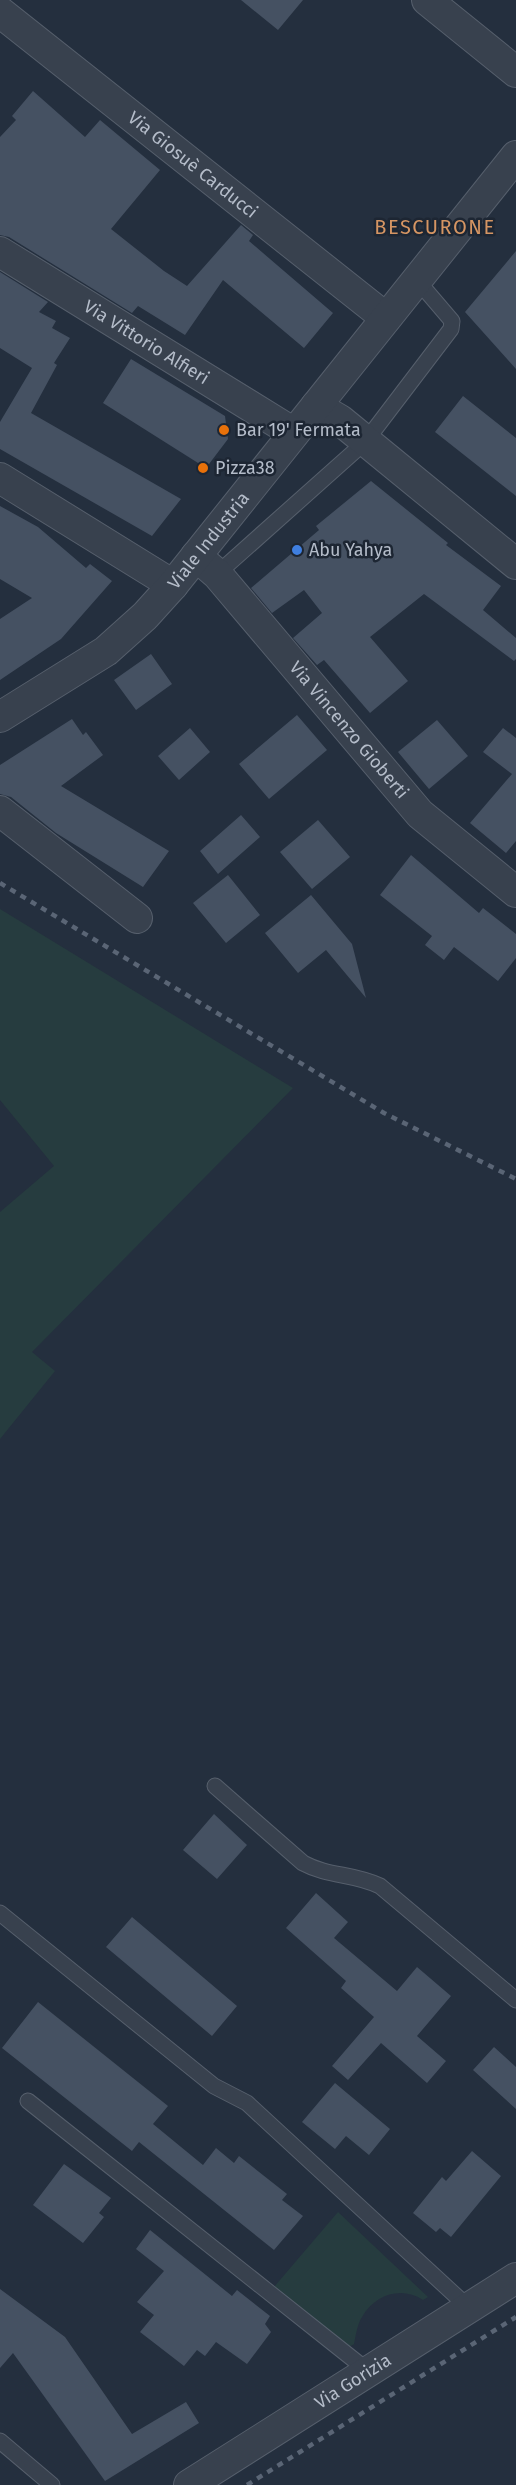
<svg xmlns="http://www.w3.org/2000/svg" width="516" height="2485" font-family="'Fira Sans',sans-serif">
	<rect width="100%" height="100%" fill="#242f3e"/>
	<path fill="#263c3f" d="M 0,909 L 293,1088 L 32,1352 L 55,1371 L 0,1439 L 0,1212 L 54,1166 L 0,1100 Z
		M 338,2212 L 428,2297 L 423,2300 C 402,2286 375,2294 362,2317 C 357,2325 356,2335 354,2344 L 349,2347 L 274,2287 Z"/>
	<path fill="#455162" d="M 241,0 L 303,0 L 278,30 Z
		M 33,91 L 85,137 L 100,120 L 160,170 L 111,229 L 164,271 L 187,286 L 241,225 L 253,235 L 249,241 L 333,313 L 304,348 L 223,280 L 185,335 L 138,306 L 132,313 L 9,237 L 0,235 L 0,137 L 16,120 L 12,116 Z
		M 516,251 L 516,369 L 465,312 Z
		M 0,272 L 48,302 L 39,312 L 56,321 L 52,328 L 70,338 L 54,363 L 57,365 L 31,413 L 181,499 L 152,536 L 0,449 L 0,422 L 32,368 L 0,348 Z
		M 131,359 L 225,416 L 228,439 L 206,468 L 103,403 Z
		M 463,396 L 516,438 L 516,496 L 435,432 Z
		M 371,481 L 448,543 L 446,545 L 501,586 L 483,610 L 516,638 L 516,659 L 514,661 L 424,594 L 370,637 L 408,681 L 370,713 L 324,660 L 317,665 L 293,638 L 322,613 L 304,590 L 272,613 L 251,588 L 319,530 L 316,526 Z
		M 0,506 L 38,527 L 86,568 L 90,564 L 112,581 L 61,639 L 0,680 L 0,619 L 32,598 L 0,579 Z
		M 151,654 L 172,684 L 136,710 L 114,680 Z
		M 297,715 L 327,750 L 269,799 L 239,764 Z
		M 72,719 L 83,735 L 86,732 L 103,755 L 61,786 L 169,851 L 143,887 L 56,833 L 11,797 L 0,794 L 0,765 Z
		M 437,720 L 468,756 L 429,789 L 398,752 Z
		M 190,728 L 210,752 L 179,780 L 158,756 Z
		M 503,728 L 516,738 L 516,841 L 506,853 L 470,823 L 512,774 L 483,752 Z
		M 241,815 L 260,837 L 218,874 L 200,851 Z
		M 318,820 L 350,857 L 312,889 L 280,852 Z
		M 411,855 L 479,913 L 483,908 L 516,934 L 516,958 L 498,981 L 454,947 L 444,960 L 425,945 L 432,936 L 380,895 Z
		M 228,875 L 260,915 L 226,943 L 193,903 Z
		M 311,895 L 352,944 L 366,998 L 326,950 L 298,973 L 265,933 Z
		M 214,1814 L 247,1845 L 217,1879 L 183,1850 Z
		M 316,1893 L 348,1922 L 334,1938 L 397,1991 L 417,1967 L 451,1996 L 417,2036 L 446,2061 L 427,2083 L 381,2043 L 348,2080 L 332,2066 L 374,2017 L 341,1988 L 346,1981 L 286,1928 Z
		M 132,1917 L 237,2006 L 212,2036 L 106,1947 Z
		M 38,2002 L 168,2106 L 153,2124 L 203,2165 L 216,2148 L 234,2163 L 239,2156 L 287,2194 L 282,2200 L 303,2216 L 274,2250 L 139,2142 L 132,2151 L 2,2048 Z
		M 494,2047 L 516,2067 L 516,2109 L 473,2070 Z
		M 335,2083 L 390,2129 L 369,2155 L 346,2136 L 335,2149 L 302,2122 Z
		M 472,2151 L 501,2176 L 451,2237 L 440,2228 L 436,2232 L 413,2213 L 442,2177 L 446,2181 Z
		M 64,2164 L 111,2198 L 99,2213 L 104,2217 L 83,2243 L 33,2205 Z
		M 150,2230 L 232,2296 L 237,2290 L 270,2316 L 265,2324 L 271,2332 L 247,2364 L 216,2342 L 205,2356 L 197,2350 L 184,2366 L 140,2332 L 154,2315 L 137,2302 L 164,2271 L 136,2249 Z
		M 0,2289 L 65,2337 L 132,2434 L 186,2402 L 199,2423 L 105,2481 L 13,2353 L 0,2368 Z"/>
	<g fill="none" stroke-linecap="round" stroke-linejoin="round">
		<defs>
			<path id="service" d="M 217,574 L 365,442 L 451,329 L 452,321 L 417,280
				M 215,1786 L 303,1863 C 329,1877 353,1873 380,1886 L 516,2000
				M 0,1913 L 214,2086 L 247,2103 L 468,2307
				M 28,2101 L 368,2371
				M 0,2441 L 52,2485"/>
			<g id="minor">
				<path d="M 427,0 L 516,72"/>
				<path id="s1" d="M 0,12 L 386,318"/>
				<path id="s2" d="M 0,252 L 294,433"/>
				<path d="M 316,406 L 340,420 L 516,564"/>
				<path d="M 0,478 L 173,585"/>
				<path id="s3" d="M 196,556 L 217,574 L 420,814 L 516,892"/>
				<path id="s4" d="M 0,717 L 106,651 L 145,616 L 173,585 L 516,156"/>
				<path d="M 0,811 L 137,918"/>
				<path id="s5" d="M 189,2485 L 516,2278"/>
			</g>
		</defs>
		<use href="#service" stroke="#565f6c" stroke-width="17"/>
		<use href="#minor" stroke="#565f6c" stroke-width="32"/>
		<use href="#service" stroke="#38414e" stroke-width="15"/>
		<use href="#minor" stroke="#38414e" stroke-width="30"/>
		<path stroke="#5a6575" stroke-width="4.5" stroke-dasharray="6 6" stroke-linecap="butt" d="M 0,883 L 384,1113 L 516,1179
			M 247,2485 L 516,2317"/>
	</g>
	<g fill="#e8710a" stroke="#1d2633" stroke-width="2">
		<circle cx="224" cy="430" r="6"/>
		<circle cx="203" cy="468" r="6"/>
	</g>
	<circle fill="#3f7fe0" stroke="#1d2633" stroke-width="2" cx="297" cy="550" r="6"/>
	<g text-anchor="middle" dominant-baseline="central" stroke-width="5" stroke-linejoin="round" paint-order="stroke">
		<g font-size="18" fill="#b4bcc9" stroke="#1d2633">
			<text stroke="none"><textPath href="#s1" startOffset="246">Via Giosuè Carducci</textPath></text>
			<text stroke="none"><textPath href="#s2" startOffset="172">Via Vittorio Alfieri</textPath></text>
			<text stroke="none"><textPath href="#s4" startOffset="276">Viale Industria</textPath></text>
			<text stroke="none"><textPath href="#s3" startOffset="232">Via Vincenzo Gioberti</textPath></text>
			<text stroke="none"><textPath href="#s5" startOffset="194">Via Gorizia</textPath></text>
		</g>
		<g font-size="18" fill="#b4bcc9" stroke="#1d2633" text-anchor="start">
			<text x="236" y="430">Bar 19' Fermata</text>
			<text x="215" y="468">Pizza38</text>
			<text x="309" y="550">Abu Yahya</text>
		</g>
		<g font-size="20" letter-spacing="1.5" fill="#d59563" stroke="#1d2633">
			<text x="435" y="227">BESCURONE</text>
		</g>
	</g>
</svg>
